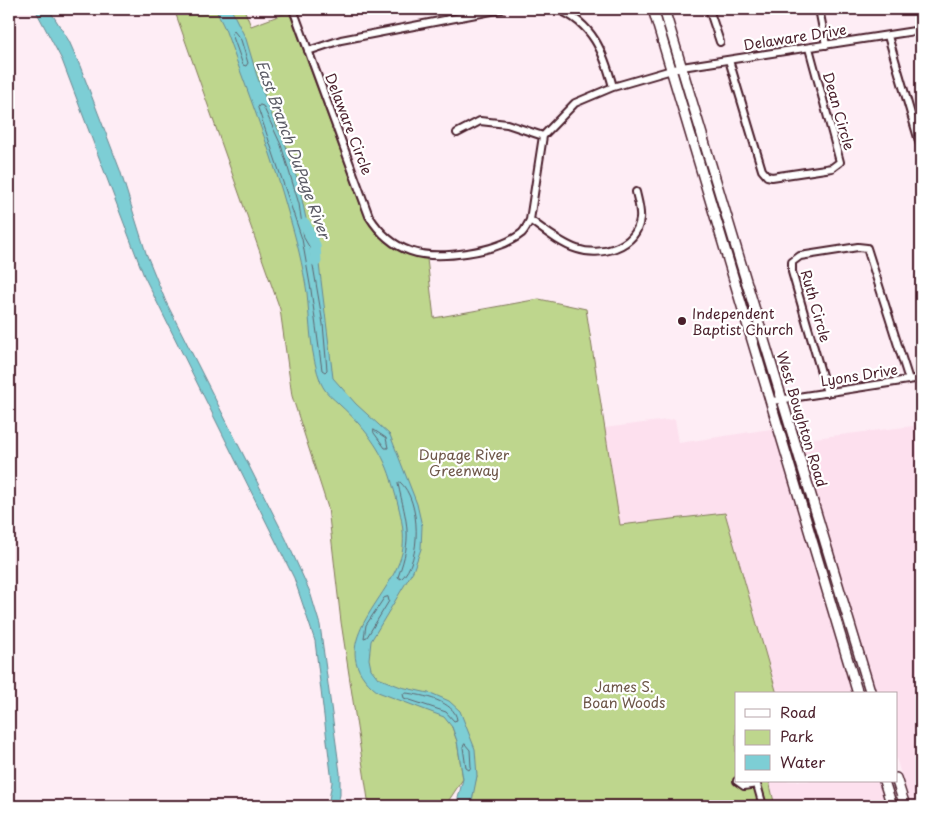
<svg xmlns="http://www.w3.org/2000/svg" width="930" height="815" font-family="'Playpen Sans',sans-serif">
	<rect width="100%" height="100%" fill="#feedf5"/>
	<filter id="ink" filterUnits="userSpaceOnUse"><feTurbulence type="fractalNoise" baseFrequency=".02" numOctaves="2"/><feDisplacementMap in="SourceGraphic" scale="10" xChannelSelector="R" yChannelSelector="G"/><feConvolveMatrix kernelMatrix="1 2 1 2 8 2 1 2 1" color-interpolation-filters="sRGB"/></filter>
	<g filter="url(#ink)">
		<path fill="#fde0ee" d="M 675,419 L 679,443 L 777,428 L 855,694 L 777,694 L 725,513 L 620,526 L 604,428 Z
			M 921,425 L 921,806 L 911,806 L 896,758 L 896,694 L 877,694 L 799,440 Z
			M 769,781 L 881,781 L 887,805 L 775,806 Z"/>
		<path fill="#bed68d" stroke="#847a5c" d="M 174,9 L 244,9 L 251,26 L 289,12 L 363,212 C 375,239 398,255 427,259 L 434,318 L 539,299 L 586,309 L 620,525 L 725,513 L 777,694 L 736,694 L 736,781 L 769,781 L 775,806 L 469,806 L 477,776 L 452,727 L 457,741 L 463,779 L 445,806 L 369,806 L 341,622 L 328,508 L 292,396 L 280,309 Z"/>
		<path fill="#7dced5" stroke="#698891" d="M 35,9 L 49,9 L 69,41 L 80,66 L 120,170 L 146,253 L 166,302 L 286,539 L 310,592 L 320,625 L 340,773 L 340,795 L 337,806 L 328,806 L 332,782 L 315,641 L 294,578 L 144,276 L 62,60 Z
			M 216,9 L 231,9 L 246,39 L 257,76 L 274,121 L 285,143 L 299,185 L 310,238 L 315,245 L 319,264 L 333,378 L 356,404 L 390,435 L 417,504 L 422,526 L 421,549 L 413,571 L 371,641 L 369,659 L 371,669 L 378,678 L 401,687 L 433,694 L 449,701 L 460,711 L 475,749 L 477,776 L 471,806 L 456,806 L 463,779 L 457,741 L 452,727 L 444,717 L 378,692 C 319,646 391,600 402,553 C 407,530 397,501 391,479 C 382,449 363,426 340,405 C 332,397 326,394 321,383 C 310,355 310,322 307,293 C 303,266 296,238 288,212 C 274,161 255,111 237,62 C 233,51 229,40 225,29 C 222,22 218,16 216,9 Z"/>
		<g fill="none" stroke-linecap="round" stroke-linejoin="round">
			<path stroke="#5e656f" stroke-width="1" d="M 234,31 L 241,40 L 248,63 L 246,66 L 243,65 L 232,34 Z
				M 260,105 L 263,106 L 281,145 L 299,204 L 304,238 L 310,248 L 323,324 L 327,370 L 325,372 L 322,370 L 311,290 L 302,239 L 258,108 Z
				M 374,430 L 386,438 L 388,448 L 385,448 L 374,433 Z
				M 400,482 C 421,500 422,561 401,579 L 398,577 C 413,536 407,524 398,484 Z
				M 388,597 L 389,601 L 367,637 L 364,638 L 366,625 L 384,598 Z
				M 406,693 C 422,695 455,701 457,720 L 454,721 L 446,712 L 404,698 L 403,694 Z
				M 465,744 L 470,750 L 471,767 L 469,770 L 466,768 L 463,747 Z"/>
			<path stroke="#7dced5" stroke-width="11" d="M 305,224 L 315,245 L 316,261"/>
			<defs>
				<path id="minor" d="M 293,9 L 369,216 C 379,232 392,245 410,251 C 438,261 498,252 522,233 C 525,230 528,224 530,220 C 544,230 561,244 577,249 C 600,257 636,248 640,219 C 641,210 638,201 636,192
					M 557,9 C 593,23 604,53 613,87
					M 709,9 L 720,42
					M 819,9 L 826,45
					M 921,9 L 921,12
					M 888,36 L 921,148
					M 308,51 L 341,40 L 502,9
					M 729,60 L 762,170 L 767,176 L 772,177 L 832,168 L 840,162 L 809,48
					M 457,133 L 480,121 L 507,124 L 543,136
					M 530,220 L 543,136 L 575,103 L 613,87 L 682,67 L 921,30
					M 827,393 L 792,272 L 792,262 L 800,256 L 858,247 L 867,248 L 909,380
					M 772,401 L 921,378
					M 737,781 L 744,786 L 757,784
					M 756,781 L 763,806"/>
				<path id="secondary" d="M 653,9 L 858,694
					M 664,9 L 871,694
					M 896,778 L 905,806
					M 884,781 L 892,806"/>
			</defs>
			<use href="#minor" stroke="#4a1f2b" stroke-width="10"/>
			<use href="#secondary" stroke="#4a1f2b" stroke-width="12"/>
			<use href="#minor" stroke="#fff" stroke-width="6"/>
			<use href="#secondary" stroke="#fff" stroke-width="9"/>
		</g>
	</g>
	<circle fill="#4a1f2b" stroke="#fff" stroke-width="2" cx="682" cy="321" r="5"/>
	<g text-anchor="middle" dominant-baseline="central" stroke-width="4.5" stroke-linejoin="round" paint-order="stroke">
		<g font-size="14" fill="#4a1f2b" stroke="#fff">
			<text transform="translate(795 37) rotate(-9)">Delaware Drive</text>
			<text transform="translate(839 111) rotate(74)">Dean Circle</text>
			<text transform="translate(349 124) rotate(69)">Delaware Circle</text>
			<text transform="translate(816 306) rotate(74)">Ruth Circle</text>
			<text transform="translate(859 375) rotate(-9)">Lyons Drive</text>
			<text transform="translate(802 419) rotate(73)">West Boughton Road</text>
		</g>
		<g font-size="14" fill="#4a1f2b" stroke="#fff" text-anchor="start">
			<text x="692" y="313">Independent<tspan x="692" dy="16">Baptist Church</tspan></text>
		</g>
		<g font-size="14" fill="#6d5648" stroke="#fff">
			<text x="464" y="454">Dupage River<tspan x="464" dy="16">Greenway</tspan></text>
			<text x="624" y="686">James S.<tspan x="624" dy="16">Boan Woods</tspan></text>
		</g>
		<g font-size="15" font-style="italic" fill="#5c5c66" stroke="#fff">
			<text transform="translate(294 149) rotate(70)">East Branch DuPage River</text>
		</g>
	</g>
	<rect width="930" height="815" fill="none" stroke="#fff" stroke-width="30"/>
	<rect x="15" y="15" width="900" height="785" fill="none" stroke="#4a1f2b" stroke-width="2" filter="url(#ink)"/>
	<rect x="735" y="692" width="162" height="90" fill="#ffffff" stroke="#b7a5aa"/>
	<rect x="745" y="709" width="25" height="8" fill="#ffffff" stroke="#b7a5aa"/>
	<text x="780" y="718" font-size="15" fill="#4a1f2b">Road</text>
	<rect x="745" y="730" width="25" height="15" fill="#bed68d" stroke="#b7a5aa"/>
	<text x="780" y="742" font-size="15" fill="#4a1f2b">Park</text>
	<rect x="745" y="755" width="25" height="15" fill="#7dced5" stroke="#b7a5aa"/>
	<text x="780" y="768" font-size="15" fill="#4a1f2b">Water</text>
</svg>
